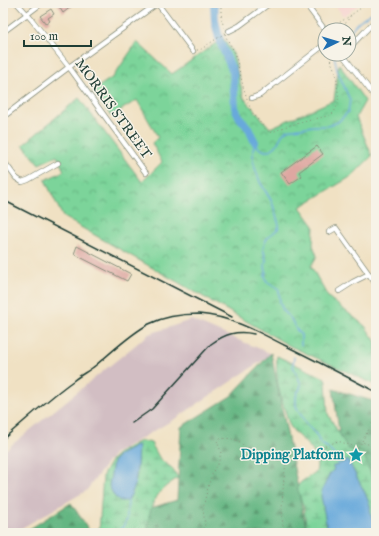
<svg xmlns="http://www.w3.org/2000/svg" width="379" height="536" font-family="'IM FELL English',serif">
	<defs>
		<pattern id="forest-firs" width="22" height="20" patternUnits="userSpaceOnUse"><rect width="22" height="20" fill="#64b682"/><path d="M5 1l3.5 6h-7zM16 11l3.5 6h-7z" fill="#52956b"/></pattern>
		<pattern id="wetland-marsh" width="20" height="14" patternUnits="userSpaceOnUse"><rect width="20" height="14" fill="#7bd49a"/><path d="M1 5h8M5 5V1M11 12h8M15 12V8" fill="none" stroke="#64ad7e"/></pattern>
		<pattern id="park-crowns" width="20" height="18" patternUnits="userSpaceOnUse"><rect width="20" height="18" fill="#7bd49a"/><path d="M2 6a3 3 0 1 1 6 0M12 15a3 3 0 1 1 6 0" fill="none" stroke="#64ad7e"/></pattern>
	</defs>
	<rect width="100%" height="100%" fill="#f7f3e8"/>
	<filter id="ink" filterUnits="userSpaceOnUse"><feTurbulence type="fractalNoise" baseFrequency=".025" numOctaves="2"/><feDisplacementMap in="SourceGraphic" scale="8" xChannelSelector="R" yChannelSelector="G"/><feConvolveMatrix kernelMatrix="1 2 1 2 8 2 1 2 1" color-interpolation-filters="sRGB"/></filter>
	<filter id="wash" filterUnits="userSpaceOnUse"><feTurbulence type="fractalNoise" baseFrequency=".012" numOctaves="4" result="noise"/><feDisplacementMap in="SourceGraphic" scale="16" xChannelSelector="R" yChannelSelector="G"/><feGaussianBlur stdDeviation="0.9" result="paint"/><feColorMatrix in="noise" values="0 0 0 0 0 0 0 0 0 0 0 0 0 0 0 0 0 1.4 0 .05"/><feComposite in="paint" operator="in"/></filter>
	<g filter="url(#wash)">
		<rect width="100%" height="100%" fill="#f0e1c3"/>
		<path fill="#f7d0cc" d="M 334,3 L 361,3 L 343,16 Z"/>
		<path fill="#d2bec3" d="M 191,320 L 272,354 L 178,417 L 114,454 L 86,491 L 13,533 L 3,533 L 3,452 L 149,334 Z"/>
		<path fill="url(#forest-firs)" stroke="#427a5b" d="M 271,353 L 307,533 L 131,533 L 132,514 L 177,500 L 181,427 L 231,396 Z
			M 333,389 L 376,402 L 376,483 L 359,458 L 341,445 Z
			M 71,503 L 91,533 L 23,533 Z"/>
		<path fill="url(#wetland-marsh)" stroke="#4d8867" fill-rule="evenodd" d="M 277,356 L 325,378 L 326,381 L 328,414 L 348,449 L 363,453 L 376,488 L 376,533 L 307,533 L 304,509 L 297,487 L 301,482 L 316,472 C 322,449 300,442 290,426 C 288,422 287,417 286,414 C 279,394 275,376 277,356 Z
			M 143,441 L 151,443 L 160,459 L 173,469 L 178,478 C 173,481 167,485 163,489 C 151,501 147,517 148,533 L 99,533 L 103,475 L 112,459 L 120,452 L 138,442 ZM 137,445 L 137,468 L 135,486 L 112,469 L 113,462 L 119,455 Z"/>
		<path fill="url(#park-crowns)" stroke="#4d8867" d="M 223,38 L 233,54 L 244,98 L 270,128 L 334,100 L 339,64 L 365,101 L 356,117 L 372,156 L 352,176 L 300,207 L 314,226 L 313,245 L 317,256 L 311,266 L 328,297 L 365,326 L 376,342 L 376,385 L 290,346 L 63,217 L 45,180 L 64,171 L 57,156 L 39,164 L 23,145 L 79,98 L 142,182 L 162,162 L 152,143 L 158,137 L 137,100 L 111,116 L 92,91 L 113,77 L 137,42 L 172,74 Z"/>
		<path fill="#68a9db" stroke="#447388" d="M 138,445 L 137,468 L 135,486 L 128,501 L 120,501 L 114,496 L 109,486 L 113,462 L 119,455 Z
			M 348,460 L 365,493 L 370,505 L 371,516 L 376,526 L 376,533 L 328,533 L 321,496 L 322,490 L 329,475 L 334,469 L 332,467 Z"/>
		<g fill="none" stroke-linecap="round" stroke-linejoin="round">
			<path stroke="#68a9db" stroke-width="1.5" d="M 349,33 C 357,21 364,17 376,11
				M 255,142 L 253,150 L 253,161 L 255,168 L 260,182 L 272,202 L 279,225 L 278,229 L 268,237 L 265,242 L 263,248 L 266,260 L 265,266 L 266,272 L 265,276 L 267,282 L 276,287 L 279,290 L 280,303 L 283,310 L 291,319 L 296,329 L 301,335 L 301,345
				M 255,142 L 259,148 L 265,151 L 269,151 L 276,146 L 282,135 L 287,130 L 313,126 L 328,126 L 338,122 L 348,112 L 350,100 L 337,70 L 334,54
				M 294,357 L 293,366 L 301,384 L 300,389 L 297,393 L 296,397 L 296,406 L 306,424 L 314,432 L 317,436 L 320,443 L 328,448 L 334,455 L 339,464
				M 122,533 L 121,530 L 127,520 L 127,514 L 128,501"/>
			<path stroke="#68a9db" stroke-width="8" d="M 214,3 L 215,21 L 220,42 L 233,72 L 234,93 L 235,108 L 240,118 L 250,130 L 252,136 L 255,142"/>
		</g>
		<g id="blocks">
			<path fill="#dea7a1" d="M 60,3 L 76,3 L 63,13 L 58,5 Z
				M 51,9 L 54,14 L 48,18 L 50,21 L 46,24 L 40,16 Z
				M 317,146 L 323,154 L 299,172 L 302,176 L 290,184 L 281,172 Z
				M 77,246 L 131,274 L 127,281 L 74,254 Z"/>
		</g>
	</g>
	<g filter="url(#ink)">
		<use href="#blocks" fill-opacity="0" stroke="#888f7c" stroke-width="1"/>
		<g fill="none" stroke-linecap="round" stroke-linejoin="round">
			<defs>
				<path id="minor" d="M 17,3 L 32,20 L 69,67 L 146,173
					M 157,3 L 193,51
					M 305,3 L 325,30
					M 229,31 L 239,26 L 270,3
					M 3,32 L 42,3
					M 349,48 L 372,24 L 376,21
					M 342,54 L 376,98
					M 252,98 L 260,95 L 325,44
					M 3,117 L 69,67 L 158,3
					M 3,160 L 16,178 L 22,182 L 28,180 L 58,163
					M 329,232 L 336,228 L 376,284
					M 339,291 L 353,282 L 369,274"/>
			</defs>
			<use href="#minor" stroke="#888f7c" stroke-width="6"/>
			<path stroke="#888f7c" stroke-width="1" stroke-dasharray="1 3" stroke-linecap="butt" d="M 221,3 L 221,15 L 224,29
				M 330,29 L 351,15
				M 341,30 L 351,15 L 368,3
				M 225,34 L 226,37 L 235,53 L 243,86 L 251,111 L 265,129 L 270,133 L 287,126 L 331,115 C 340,107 339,96 337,85 C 337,81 337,76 335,72 C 334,66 329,60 329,54
				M 197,50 L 200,50 L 225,33
				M 362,441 L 376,417
				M 358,448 L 356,455 L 359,455
				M 351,454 L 355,455
				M 202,533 L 205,524 L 203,510 L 205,499 L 210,480 L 214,469 L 218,464 L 220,457 L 221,451 L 217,442 L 219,439 C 225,438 232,438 238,441 C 241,442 243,445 245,447 C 253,452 277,463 286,460
				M 285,533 C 279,519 284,473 287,457 L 291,455 L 301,457 L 311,457 L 323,458 L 325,455 L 322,448 L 323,447 L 338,441 L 358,448 L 362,442 L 376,447"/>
			<use href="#minor" stroke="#fff" stroke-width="4.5"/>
			<path stroke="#1f3d34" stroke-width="1.5" d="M 3,200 L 232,317
				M 132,423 L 152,409 L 211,344 C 225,334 237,330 254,334
				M 3,439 C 26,420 49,398 73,381 C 80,375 89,371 96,365 C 112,352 130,334 149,324 C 163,317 182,314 199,314 C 229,316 257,331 284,345 C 315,360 345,376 376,392"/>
		</g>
	</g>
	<defs>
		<symbol id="sight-bare" viewBox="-9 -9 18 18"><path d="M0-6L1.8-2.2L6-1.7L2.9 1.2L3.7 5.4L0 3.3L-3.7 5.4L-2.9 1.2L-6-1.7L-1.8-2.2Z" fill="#0f9aa8" stroke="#f7f3e8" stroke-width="2.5" paint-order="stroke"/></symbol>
	</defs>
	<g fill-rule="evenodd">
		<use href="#sight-bare" x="345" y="444" width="22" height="22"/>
	</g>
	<g text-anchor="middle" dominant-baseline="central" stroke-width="3" stroke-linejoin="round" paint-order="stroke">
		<g font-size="14" fill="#1f3d34" stroke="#f7f3e8">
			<text transform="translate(113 109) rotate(54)">MORRIS STREET</text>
		</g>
		<g font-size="14" font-weight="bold" fill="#0d838f" stroke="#f7f3e8" text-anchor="end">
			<text x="344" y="455">Dipping Platform</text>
		</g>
	</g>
	<rect width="379" height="536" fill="none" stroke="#f7f3e8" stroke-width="16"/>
	<g transform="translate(337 42) rotate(85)"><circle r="19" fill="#f7f3e8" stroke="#a1aaa0"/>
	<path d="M0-3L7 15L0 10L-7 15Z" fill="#1f6fb2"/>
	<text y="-6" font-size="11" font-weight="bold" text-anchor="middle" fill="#1f3d34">N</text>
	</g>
	<path d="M24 40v6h67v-6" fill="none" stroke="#1f3d34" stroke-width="2"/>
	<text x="30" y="40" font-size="12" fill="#1f3d34" stroke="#f7f3e8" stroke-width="3" paint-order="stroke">100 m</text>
</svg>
